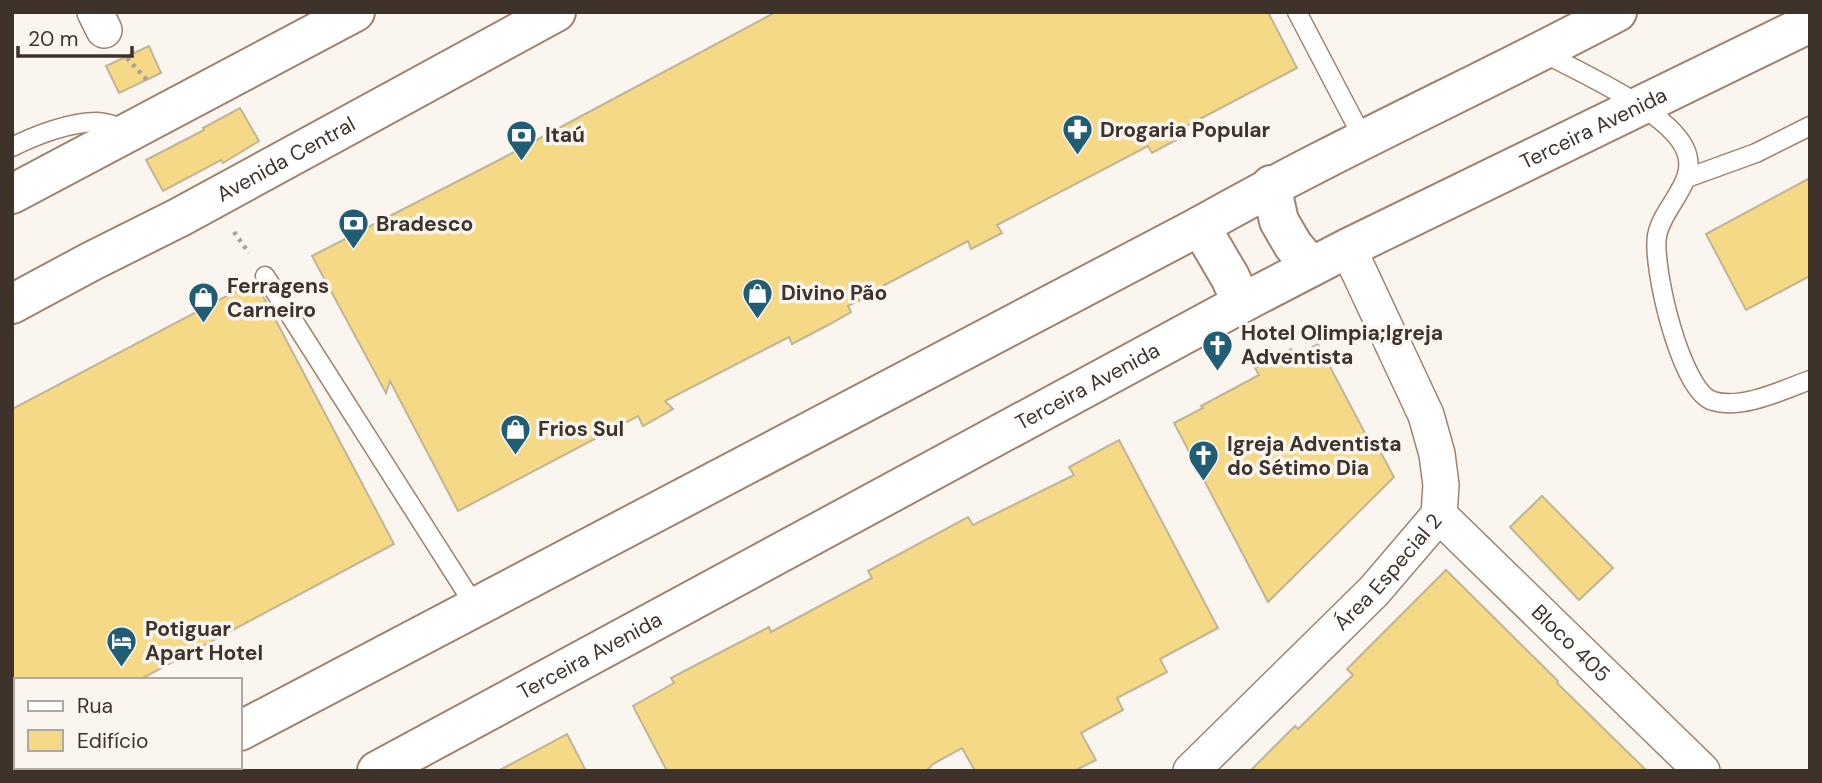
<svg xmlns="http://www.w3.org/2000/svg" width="1822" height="783" font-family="'DM Sans',sans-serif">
	<rect width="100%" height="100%" fill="#fbf5f0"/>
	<path fill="#f5d987" stroke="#c0b595" stroke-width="2" d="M 776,12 L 1268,12 L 1297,68 L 1177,131 L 1180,138 L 1152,153 L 1148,146 L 997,225 L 1002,233 L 971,249 L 968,241 L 877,289 L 878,291 L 848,306 L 851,312 L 830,324 L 792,344 L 789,337 L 665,401 L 673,409 L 643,426 L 638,416 L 458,511 L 390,381 L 386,393 L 312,256 L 501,159 Z
		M 149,46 L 161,73 L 119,93 L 106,66 Z
		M 240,108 L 259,141 L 223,163 L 221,160 L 163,191 L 146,160 L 204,130 L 203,128 Z
		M 1810,178 L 1810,276 L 1746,310 L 1706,234 Z
		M 255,281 L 394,544 L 139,680 L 12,680 L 12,409 Z
		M 1318,344 L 1376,454 L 1380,451 L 1394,477 L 1268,602 L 1174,423 L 1203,408 L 1201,406 L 1259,375 L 1255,368 L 1291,349 L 1295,356 Z
		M 1119,440 L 1218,628 L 1160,659 L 1167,672 L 1117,698 L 1123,710 L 1081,733 L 1096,760 L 1074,771 L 975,771 L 962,748 L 933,764 L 926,771 L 667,771 L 633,706 L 674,683 L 671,678 L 769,627 L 771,632 L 872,578 L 868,571 L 968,517 L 973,525 L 1074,475 L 1069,467 Z
		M 1542,496 L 1613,568 L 1579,600 L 1510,527 Z
		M 1446,570 L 1558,681 L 1557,683 L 1647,771 L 1250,771 L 1295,726 L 1298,729 L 1353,675 L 1347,669 Z
		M 567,734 L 586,771 L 498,771 Z"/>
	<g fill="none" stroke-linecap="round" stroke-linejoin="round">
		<defs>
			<path id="service" d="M 1297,12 L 1364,140
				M 1542,52 C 1579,72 1668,111 1685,149 C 1700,181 1662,206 1657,236 C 1652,267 1681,392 1713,401 C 1742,410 1783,390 1810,380
				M 12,147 C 36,135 70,122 97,122 C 106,122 116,126 124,129
				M 1687,178 L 1756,153 L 1810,126
				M 265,276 L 475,606"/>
			<g id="minor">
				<path d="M 95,12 L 104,30"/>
				<path id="s1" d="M 1439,515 L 1702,771"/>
				<path id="s2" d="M 1191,771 L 1374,591 L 1439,515 L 1441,485 L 1437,454 L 1426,415 L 1348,248"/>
			</g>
			<g id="tertiary">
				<path d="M 1271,185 L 1279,221 L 1293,245 L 1311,267"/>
				<path d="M 12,194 L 355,12"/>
				<path d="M 1200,226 L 1230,277 L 1242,303"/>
				<path id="s3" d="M 12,304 L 90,262 L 180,217 L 556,12"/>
				<path d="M 240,731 L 1200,226 C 1336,149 1479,85 1617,12"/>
				<path d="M 165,771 L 171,767"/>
				<path id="s4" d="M 377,771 L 1242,303 L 1348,248 L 1810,23"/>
			</g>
		</defs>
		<use href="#service" stroke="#9f836e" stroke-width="21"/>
		<use href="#minor" stroke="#9f836e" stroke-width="38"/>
		<use href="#tertiary" stroke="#9f836e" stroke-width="42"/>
		<path stroke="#a9a19a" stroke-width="4.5" stroke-dasharray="3.5 5" stroke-linecap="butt" d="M 127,58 L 147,80
			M 234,232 L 249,253"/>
		<use href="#service" stroke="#fff" stroke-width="18"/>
		<use href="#minor" stroke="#fff" stroke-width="35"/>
		<use href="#tertiary" stroke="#fff" stroke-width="38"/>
	</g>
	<defs>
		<symbol id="pharmacy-pin" viewBox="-11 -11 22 30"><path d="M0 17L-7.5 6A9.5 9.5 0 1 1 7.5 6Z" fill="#215e75" stroke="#fbf5f0"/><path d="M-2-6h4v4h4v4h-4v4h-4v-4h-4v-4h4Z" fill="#fff"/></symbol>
		<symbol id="bank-pin" viewBox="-11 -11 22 30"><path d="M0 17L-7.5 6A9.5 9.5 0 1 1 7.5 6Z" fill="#215e75" stroke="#fbf5f0"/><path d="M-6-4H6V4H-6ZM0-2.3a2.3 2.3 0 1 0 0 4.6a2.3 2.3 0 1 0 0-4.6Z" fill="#fff"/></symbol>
		<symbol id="shop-pin" viewBox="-11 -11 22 30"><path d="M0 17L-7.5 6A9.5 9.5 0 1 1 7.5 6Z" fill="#215e75" stroke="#fbf5f0"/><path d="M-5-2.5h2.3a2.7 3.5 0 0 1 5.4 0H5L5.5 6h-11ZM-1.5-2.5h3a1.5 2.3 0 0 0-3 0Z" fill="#fff"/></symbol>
		<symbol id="church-pin" viewBox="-11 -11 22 30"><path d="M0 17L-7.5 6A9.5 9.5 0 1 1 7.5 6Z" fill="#215e75" stroke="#fbf5f0"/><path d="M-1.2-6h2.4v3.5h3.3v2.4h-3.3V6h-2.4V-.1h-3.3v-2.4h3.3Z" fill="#fff"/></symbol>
		<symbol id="hotel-pin" viewBox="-11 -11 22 30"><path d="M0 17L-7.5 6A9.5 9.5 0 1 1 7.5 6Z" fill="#215e75" stroke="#fbf5f0"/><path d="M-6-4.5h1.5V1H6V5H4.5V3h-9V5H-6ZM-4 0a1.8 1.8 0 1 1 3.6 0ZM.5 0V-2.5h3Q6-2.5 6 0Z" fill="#fff"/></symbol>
	</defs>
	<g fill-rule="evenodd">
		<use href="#pharmacy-pin" x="1060" y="112" width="35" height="47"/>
		<use href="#bank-pin" x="504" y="118" width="35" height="47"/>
		<use href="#bank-pin" x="336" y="206" width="35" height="47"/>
		<use href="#shop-pin" x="740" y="276" width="35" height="47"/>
		<use href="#shop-pin" x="186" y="280" width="35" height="47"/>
		<use href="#church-pin" x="1200" y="328" width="35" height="47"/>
		<use href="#shop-pin" x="498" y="412" width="35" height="47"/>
		<use href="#church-pin" x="1186" y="438" width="35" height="47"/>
		<use href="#hotel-pin" x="104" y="624" width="35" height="47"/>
	</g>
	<g text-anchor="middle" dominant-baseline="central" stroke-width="7" stroke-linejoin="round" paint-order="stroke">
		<g font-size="21" fill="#3e322a" stroke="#fbf5f0">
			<text stroke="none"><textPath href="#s4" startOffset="1376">Terceira Avenida</textPath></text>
			<text stroke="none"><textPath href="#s3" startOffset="310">Avenida Central</textPath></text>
			<text stroke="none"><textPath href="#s4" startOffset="808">Terceira Avenida</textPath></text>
			<text stroke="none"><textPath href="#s2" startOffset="280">Área Especial 2</textPath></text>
			<text stroke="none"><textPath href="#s1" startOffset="184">Bloco 405</textPath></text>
			<text stroke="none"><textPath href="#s4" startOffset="242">Terceira Avenida</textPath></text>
		</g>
		<g font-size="21" font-weight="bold" fill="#3e322a" stroke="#fbf5f0" text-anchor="start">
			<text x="1100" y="130">Drogaria Popular</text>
			<text x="545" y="135">Itaú</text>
			<text x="376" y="224">Bradesco</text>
			<text x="227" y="286">Ferragens<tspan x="227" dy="24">Carneiro</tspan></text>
			<text x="781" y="293">Divino Pão</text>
			<text x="1241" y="333">Hotel Olimpia;Igreja<tspan x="1241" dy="24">Adventista</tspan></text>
			<text x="538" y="429">Frios Sul</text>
			<text x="1227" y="444">Igreja Adventista<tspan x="1227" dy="24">do Sétimo Dia</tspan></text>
			<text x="145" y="629">Potiguar<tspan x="145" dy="24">Apart Hotel</tspan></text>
		</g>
	</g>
	<rect width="1822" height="783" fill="none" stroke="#3e322a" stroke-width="28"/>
	<rect x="14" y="678" width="228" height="91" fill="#fbf5f0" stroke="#afa7a1" stroke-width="2"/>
	<rect x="28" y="701" width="35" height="10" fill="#ffffff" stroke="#afa7a1" stroke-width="2"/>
	<text x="77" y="713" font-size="21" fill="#3e322a">Rua</text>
	<rect x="28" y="730" width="35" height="21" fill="#f5d987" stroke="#afa7a1" stroke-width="2"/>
	<text x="77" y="748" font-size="21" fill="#3e322a">Edifício</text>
	<path d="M18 46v10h114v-10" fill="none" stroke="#3e322a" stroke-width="3.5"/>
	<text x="28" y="46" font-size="21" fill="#3e322a" stroke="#fbf5f0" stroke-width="5" paint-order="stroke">20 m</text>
</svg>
